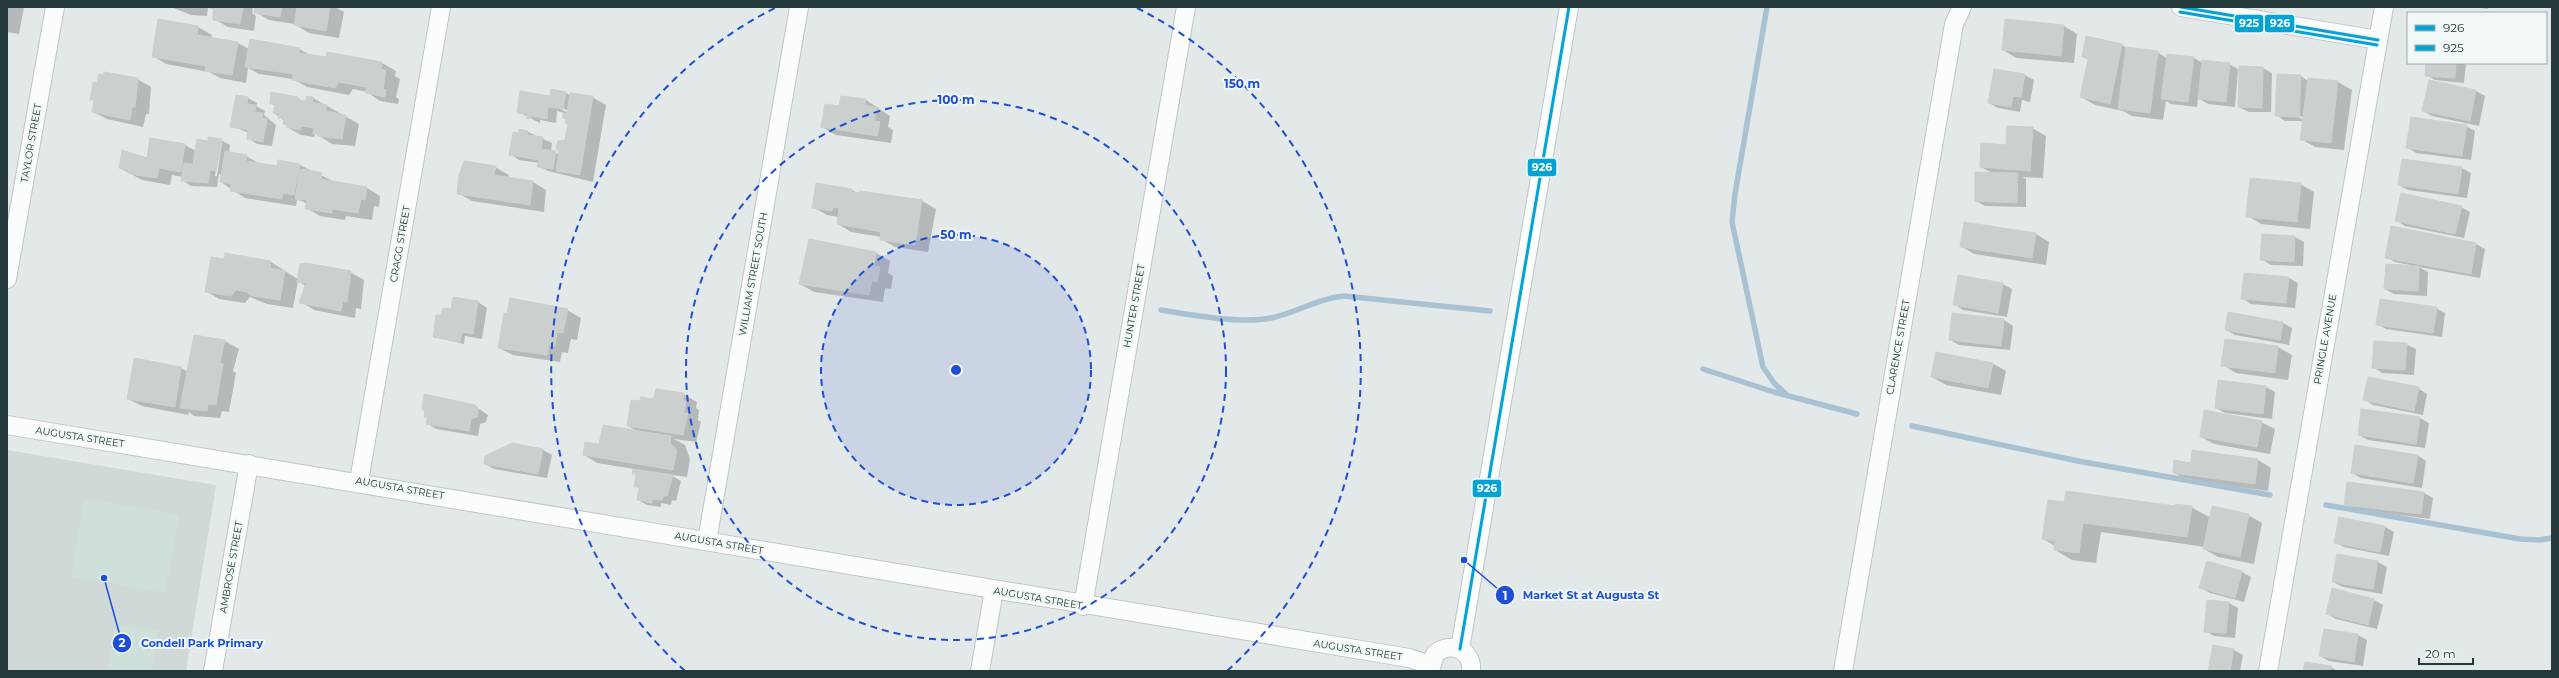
<svg xmlns="http://www.w3.org/2000/svg" width="2559" height="678" font-family="Montserrat,sans-serif">
	<rect width="100%" height="100%" fill="#e3e8e8"/>
	<path fill="#d1d9d8" d="M 7,450 L 216,485 L 186,671 L 7,671 Z"/>
	<path fill="#cee0d9" d="M 84,499 L 179,515 L 165,593 L 71,576 Z
		M 116,625 L 158,631 L 151,671 L 108,671 Z"/>
	<path fill="#0003" fill-rule="evenodd" d="M 7,7 L 24,7 L 19,34 L 7,32 Z
		M 171,7 L 253,7 L 252,13 L 256,16 L 254,31 L 228,27 L 214,19 L 215,9 L 208,8 L 207,16 L 191,15 Z
		M 256,7 L 335,7 L 344,12 L 339,38 L 309,33 L 294,24 L 269,20 L 255,12 Z
		M 2473,7 L 2489,7 L 2488,9 Z
		M 159,20 L 198,27 L 212,35 L 211,38 L 238,43 L 249,49 L 299,49 L 312,56 L 327,59 L 327,54 L 382,63 L 396,71 L 395,76 L 400,79 L 396,97 L 399,99 L 398,104 L 380,101 L 367,92 L 353,89 L 349,95 L 307,87 L 293,79 L 259,74 L 248,68 L 246,83 L 220,78 L 209,72 L 166,64 L 153,56 Z
		M 2064,26 L 2077,34 L 2074,63 L 2016,58 L 2003,50 Z
		M 2087,37 L 2122,45 L 2129,49 L 2157,52 L 2167,58 L 2194,58 L 2203,63 L 2229,64 L 2238,69 L 2235,107 L 2208,104 L 2198,98 L 2197,107 L 2171,104 L 2166,101 L 2163,120 L 2132,116 L 2123,111 L 2095,105 L 2081,97 L 2089,60 L 2083,57 Z
		M 2427,63 L 2466,63 L 2464,83 L 2435,80 L 2426,75 Z
		M 2263,68 L 2272,73 L 2271,112 L 2249,112 L 2239,107 Z
		M 2025,75 L 2034,80 L 2030,102 L 2022,100 L 2020,112 L 1998,108 L 1989,103 Z
		M 2301,76 L 2308,81 L 2309,79 L 2338,82 L 2352,90 L 2344,150 L 2315,147 L 2301,139 L 2303,121 L 2285,121 L 2276,115 ZM 2295,113 L 2304,118 L 2304,120 L 2294,115 Z
		M 137,79 L 151,87 L 149,114 L 146,114 L 143,127 L 107,119 L 93,112 L 95,101 L 91,99 Z
		M 2430,81 L 2476,91 L 2485,96 L 2479,126 L 2432,116 L 2423,111 Z
		M 566,93 L 571,96 L 592,97 L 606,105 L 593,182 L 548,171 L 539,166 L 539,163 L 519,160 L 510,154 L 520,134 L 528,132 L 552,143 L 551,151 L 560,155 L 566,140 L 569,125 L 564,117 L 564,113 L 557,111 L 556,123 L 540,120 L 540,123 L 518,112 ZM 560,106 L 568,111 L 568,113 L 559,108 Z
		M 842,97 L 866,100 L 890,116 L 888,127 L 893,130 L 891,143 L 836,135 L 822,127 L 840,107 Z
		M 248,98 L 257,103 L 256,106 L 265,111 L 264,115 L 276,125 L 272,146 L 257,144 L 248,138 L 249,133 L 231,126 Z
		M 298,98 L 306,103 L 313,98 L 359,124 L 355,146 L 332,144 L 315,133 L 314,137 L 301,135 L 287,127 L 284,121 L 274,113 L 275,106 L 271,103 Z
		M 2466,126 L 2475,131 L 2471,160 L 2416,153 L 2407,147 Z
		M 2032,128 L 2046,136 L 2043,178 L 2022,177 L 2026,179 L 2026,207 L 1985,206 L 1976,201 L 1992,173 L 1981,167 Z
		M 151,139 L 185,145 L 196,151 L 209,142 L 221,140 L 230,145 L 229,153 L 246,156 L 260,164 L 278,167 L 300,165 L 335,182 L 367,188 L 380,196 L 379,207 L 374,206 L 372,220 L 346,216 L 345,220 L 320,216 L 306,208 L 307,204 L 302,201 L 297,200 L 296,206 L 245,198 L 221,182 L 222,175 L 219,174 L 217,187 L 191,186 L 182,180 L 183,177 L 172,175 L 170,185 L 142,180 L 120,168 L 147,159 ZM 220,142 L 222,142 L 217,176 L 215,176 Z
		M 495,167 L 509,175 L 508,178 L 533,182 L 546,190 L 544,212 L 472,201 L 458,193 Z
		M 2462,168 L 2471,173 L 2467,198 L 2408,190 L 2399,185 Z
		M 2300,184 L 2314,192 L 2310,229 L 2261,224 L 2248,216 Z
		M 852,190 L 859,194 L 861,192 L 922,201 L 936,209 L 928,252 L 895,247 L 881,239 L 882,237 L 851,232 L 838,224 L 839,217 L 827,215 L 813,207 Z
		M 2461,207 L 2470,212 L 2464,238 L 2405,226 L 2396,220 Z
		M 2391,228 L 2476,244 L 2485,249 L 2480,278 L 2419,267 L 2428,272 L 2427,296 L 2394,294 L 2385,289 L 2410,265 L 2395,262 L 2386,257 Z
		M 2036,234 L 2049,242 L 2046,265 L 1974,254 L 1961,246 Z
		M 2295,237 L 2304,242 L 2303,266 L 2271,265 L 2261,259 Z
		M 809,240 L 876,253 L 890,261 L 888,273 L 893,276 L 891,289 L 885,288 L 883,302 L 814,292 L 800,284 Z
		M 225,260 L 271,262 L 299,280 L 350,272 L 364,280 L 361,309 L 356,308 L 355,318 L 314,310 L 301,302 L 306,286 L 298,281 L 293,308 L 267,304 L 250,297 L 245,303 L 219,299 L 206,291 Z
		M 2289,278 L 2298,283 L 2295,308 L 2251,304 L 2242,298 Z
		M 2003,284 L 2012,289 L 2007,317 L 1963,310 L 1954,304 Z
		M 453,298 L 478,302 L 487,308 L 482,339 L 465,336 L 464,344 L 434,337 L 442,317 L 451,310 Z
		M 2436,308 L 2445,313 L 2442,337 L 2386,329 L 2377,324 Z
		M 567,310 L 581,318 L 577,340 L 571,339 L 568,353 L 562,352 L 560,362 L 513,355 L 499,348 Z
		M 2004,320 L 2013,326 L 2010,350 L 1959,345 L 1950,340 Z
		M 2283,323 L 2292,328 L 2289,345 L 2235,335 L 2226,330 Z
		M 195,336 L 225,341 L 239,349 L 233,371 L 236,373 L 229,412 L 222,411 L 220,418 L 194,416 L 189,412 L 188,415 L 142,406 L 128,399 L 134,359 L 181,368 L 188,372 Z
		M 2226,340 L 2278,347 L 2292,355 L 2288,380 L 2236,373 L 2223,365 Z
		M 2406,344 L 2416,349 L 2414,375 L 2382,373 L 2373,367 Z
		M 1992,363 L 2006,371 L 2001,395 L 1946,385 L 1932,377 Z
		M 2266,387 L 2275,392 L 2272,419 L 2225,413 L 2216,408 Z
		M 2418,388 L 2427,394 L 2423,415 L 2373,405 L 2364,399 Z
		M 683,394 L 697,402 L 696,408 L 699,410 L 698,420 L 701,422 L 696,442 L 674,439 L 685,445 L 690,459 L 687,477 L 671,475 L 681,481 L 676,501 L 672,500 L 671,505 L 661,503 L 661,507 L 647,505 L 638,500 L 640,489 L 635,486 L 636,475 L 633,473 L 634,469 L 597,463 L 584,455 L 600,445 L 638,432 L 628,426 L 641,403 Z
		M 475,406 L 488,415 L 486,422 L 480,424 L 478,436 L 436,429 L 427,423 L 428,418 L 425,416 L 425,411 L 423,409 Z
		M 2420,418 L 2429,423 L 2425,448 L 2368,440 L 2359,435 Z
		M 2261,422 L 2275,429 L 2270,454 L 2214,444 L 2201,437 Z
		M 543,450 L 552,455 L 547,478 L 494,469 L 485,464 Z
		M 2417,455 L 2426,461 L 2422,488 L 2361,478 L 2352,473 Z
		M 2258,460 L 2271,468 L 2268,491 L 2187,480 L 2174,473 L 2192,464 Z
		M 2424,493 L 2433,498 L 2430,519 L 2354,509 L 2345,504 Z
		M 2065,504 L 2191,507 L 2211,518 L 2248,515 L 2262,523 L 2254,564 L 2218,557 L 2204,549 L 2205,547 L 2101,532 L 2096,563 L 2072,560 L 2055,550 L 2055,546 L 2043,539 Z
		M 2384,526 L 2394,532 L 2389,556 L 2344,547 L 2335,542 Z
		M 2378,562 L 2387,567 L 2382,594 L 2343,587 L 2333,582 Z
		M 2207,563 L 2242,572 L 2251,577 L 2244,602 L 2210,593 L 2201,588 Z
		M 2333,589 L 2374,600 L 2383,605 L 2377,629 L 2336,619 L 2327,614 Z
		M 2229,603 L 2238,608 L 2235,638 L 2214,636 L 2205,631 Z
		M 2324,630 L 2358,635 L 2367,640 L 2363,666 L 2329,661 L 2320,656 Z
		M 2234,650 L 2243,655 L 2240,671 L 2209,671 Z
		M 2331,667 L 2337,671 L 2304,671 Z"/>
	<g fill="none" stroke-linecap="round" stroke-linejoin="round">
		<path stroke="#a8c2d4" stroke-width="5.5" d="M 1767,7 L 1735,194 L 1732,222 L 1763,367 L 1774,383 L 1787,395
			M 1161,310 C 1190,315 1242,324 1271,318 C 1296,313 1318,298 1344,296 L 1490,311
			M 1703,369 L 1774,392 L 1857,414
			M 1912,426 L 2078,461 L 2270,495
			M 2326,505 L 2520,539 L 2539,540 L 2552,538"/>
	</g>
	<path fill="#cbcfce" stroke="#ccd1d0" d="M 213,7 L 243,7 L 240,24 L 213,20 Z
		M 255,7 L 282,7 L 280,17 L 254,13 Z
		M 290,7 L 330,7 L 326,31 L 294,25 L 297,8 Z
		M 158,19 L 198,26 L 197,35 L 238,42 L 232,75 L 205,71 L 206,66 L 152,57 Z
		M 2005,19 L 2064,25 L 2061,56 L 2002,50 Z
		M 2086,36 L 2122,44 L 2110,104 L 2080,97 L 2088,59 L 2082,57 Z
		M 250,39 L 300,48 L 299,53 L 326,57 L 327,52 L 382,62 L 381,69 L 386,70 L 383,89 L 386,90 L 385,97 L 366,93 L 366,87 L 339,82 L 335,88 L 292,80 L 293,74 L 245,67 Z
		M 2126,47 L 2158,51 L 2150,113 L 2118,109 Z
		M 2167,54 L 2194,57 L 2188,102 L 2161,99 Z
		M 2202,60 L 2230,63 L 2226,102 L 2198,99 Z
		M 2426,63 L 2456,63 L 2455,78 L 2425,76 Z
		M 2239,66 L 2263,67 L 2262,108 L 2238,107 Z
		M 1994,69 L 2025,74 L 2021,97 L 2013,96 L 2011,107 L 1988,103 Z
		M 104,72 L 138,78 L 135,107 L 132,107 L 130,120 L 92,112 L 94,100 L 90,100 L 93,82 L 97,83 L 99,74 L 103,75 Z
		M 2277,74 L 2301,75 L 2299,117 L 2275,116 Z
		M 2308,78 L 2338,81 L 2331,143 L 2300,140 Z
		M 2429,80 L 2476,90 L 2470,121 L 2422,111 Z
		M 551,89 L 566,92 L 563,109 L 548,107 L 547,119 L 531,116 L 531,119 L 526,118 L 527,114 L 517,113 L 520,91 L 550,96 Z
		M 271,92 L 298,97 L 298,100 L 306,101 L 307,96 L 313,97 L 312,102 L 327,105 L 326,111 L 346,115 L 342,139 L 317,136 L 318,134 L 313,134 L 314,128 L 301,126 L 301,130 L 286,127 L 287,125 L 283,124 L 284,119 L 278,118 L 279,114 L 273,113 L 275,104 L 270,104 Z
		M 570,93 L 593,96 L 580,175 L 556,171 L 559,150 L 556,149 L 558,141 L 565,140 L 568,124 L 565,123 L 566,119 L 563,118 L 563,113 L 567,114 Z
		M 236,95 L 248,97 L 247,104 L 256,105 L 255,112 L 263,113 L 262,118 L 267,119 L 263,142 L 247,139 L 248,130 L 230,127 Z
		M 841,96 L 866,99 L 865,105 L 877,108 L 874,121 L 880,122 L 877,136 L 821,127 L 825,104 L 839,106 Z
		M 2411,117 L 2467,125 L 2462,156 L 2406,148 Z
		M 2007,126 L 2033,127 L 2030,171 L 1980,167 L 1981,143 L 2006,145 Z
		M 519,129 L 528,131 L 527,135 L 543,137 L 541,149 L 556,151 L 553,169 L 537,167 L 539,160 L 509,155 L 513,132 L 519,133 Z
		M 208,137 L 222,139 L 216,171 L 210,170 L 208,183 L 181,181 L 184,163 L 193,164 L 197,139 L 208,141 Z
		M 150,138 L 185,144 L 181,172 L 159,168 L 157,178 L 136,175 L 128,173 L 128,170 L 119,168 L 122,150 L 147,158 Z
		M 225,151 L 247,155 L 246,161 L 277,166 L 278,160 L 300,164 L 294,195 L 283,193 L 282,199 L 230,191 L 231,184 L 220,182 Z
		M 2402,159 L 2462,167 L 2458,194 L 2398,185 Z
		M 464,161 L 496,166 L 494,175 L 533,181 L 530,205 L 457,194 L 459,175 Z
		M 304,169 L 322,173 L 321,179 L 367,187 L 365,200 L 361,199 L 358,213 L 332,209 L 332,213 L 305,209 L 307,200 L 295,199 L 300,170 Z
		M 1975,172 L 2018,173 L 2017,203 L 1975,201 Z
		M 2250,178 L 2301,183 L 2297,222 L 2246,217 Z
		M 816,183 L 852,189 L 852,192 L 860,193 L 860,191 L 922,200 L 915,245 L 880,240 L 881,232 L 837,224 L 839,208 L 833,207 L 832,211 L 812,208 Z
		M 2401,193 L 2462,206 L 2455,234 L 2395,221 Z
		M 1964,222 L 2036,233 L 2032,258 L 1960,247 Z
		M 2391,226 L 2476,243 L 2471,274 L 2385,258 Z
		M 2262,234 L 2295,236 L 2294,262 L 2260,260 Z
		M 809,239 L 876,252 L 874,266 L 880,267 L 877,282 L 872,281 L 869,295 L 799,284 Z
		M 225,253 L 271,261 L 270,268 L 285,271 L 280,300 L 252,296 L 248,294 L 248,292 L 236,290 L 231,296 L 205,292 L 211,257 L 224,259 Z
		M 306,263 L 351,271 L 347,302 L 343,301 L 341,311 L 299,303 L 306,283 L 297,282 L 300,264 Z
		M 2386,264 L 2419,266 L 2418,291 L 2384,289 Z
		M 2244,273 L 2289,277 L 2286,303 L 2241,299 Z
		M 1958,275 L 2003,283 L 1998,313 L 1953,305 Z
		M 453,297 L 478,301 L 473,334 L 434,328 L 436,315 L 441,315 L 443,308 L 451,309 Z
		M 510,298 L 568,309 L 563,333 L 557,332 L 555,346 L 549,345 L 547,355 L 498,348 L 504,313 L 507,314 Z
		M 2380,299 L 2437,307 L 2433,333 L 2376,325 Z
		M 2228,312 L 2283,322 L 2280,340 L 2225,330 Z
		M 1952,313 L 2004,319 L 2001,346 L 1949,340 Z
		M 435,328 L 462,332 L 460,342 L 433,337 Z
		M 194,335 L 225,340 L 220,363 L 223,364 L 216,405 L 208,404 L 207,411 L 180,408 Z
		M 2225,339 L 2278,346 L 2275,373 L 2221,366 Z
		M 2374,341 L 2407,343 L 2405,370 L 2372,368 Z
		M 1936,352 L 1993,363 L 1988,388 L 1931,377 Z
		M 134,358 L 181,367 L 175,407 L 127,399 Z
		M 2368,377 L 2419,387 L 2414,411 L 2363,400 Z
		M 2218,380 L 2266,386 L 2263,414 L 2215,408 Z
		M 656,389 L 684,393 L 683,401 L 686,401 L 684,413 L 688,413 L 683,435 L 627,426 L 631,400 L 640,401 L 641,397 L 653,399 Z
		M 424,394 L 475,405 L 479,409 L 477,417 L 471,419 L 469,431 L 426,424 L 428,417 L 424,417 L 425,410 L 422,410 Z
		M 2361,409 L 2420,417 L 2416,444 L 2358,435 Z
		M 2204,410 L 2262,421 L 2257,447 L 2200,437 Z
		M 603,425 L 671,436 L 670,443 L 677,450 L 673,470 L 583,455 L 585,442 L 599,444 Z
		M 512,443 L 543,449 L 538,474 L 484,464 L 485,456 Z
		M 2355,445 L 2418,455 L 2413,483 L 2351,473 Z
		M 2192,450 L 2258,459 L 2255,484 L 2173,473 L 2174,460 L 2191,463 Z
		M 633,469 L 673,475 L 667,496 L 663,496 L 662,500 L 652,499 L 652,503 L 637,500 L 639,487 L 634,487 L 636,474 L 632,474 Z
		M 2347,482 L 2424,492 L 2421,514 L 2344,505 Z
		M 2066,491 L 2175,506 L 2175,504 L 2192,506 L 2187,537 L 2083,523 L 2079,553 L 2054,550 L 2055,541 L 2042,539 L 2048,500 L 2064,502 Z
		M 2212,506 L 2249,514 L 2240,557 L 2203,549 Z
		M 2339,517 L 2385,526 L 2380,552 L 2334,543 Z
		M 2337,554 L 2378,561 L 2373,589 L 2332,582 Z
		M 2207,561 L 2242,571 L 2235,598 L 2199,588 Z
		M 2332,588 L 2374,599 L 2368,625 L 2326,614 Z
		M 2207,600 L 2229,602 L 2226,633 L 2204,632 Z
		M 2324,629 L 2358,634 L 2354,662 L 2319,656 Z
		M 2213,645 L 2234,649 L 2230,671 L 2208,671 Z
		M 2305,662 L 2331,666 L 2330,671 L 2303,671 Z"/>
	<g fill="none" stroke-linecap="round" stroke-linejoin="round">
		<defs>
			<path id="minor" d="M 2181,7 L 2378,40
				M 7,279 L 55,7
				M 7,425 C 475,500 941,583 1409,658 L 1430,665
				M 359,481 L 441,7
				M 707,541 L 799,7
				M 1083,606 L 1186,7
				M 1460,649 L 1569,7
				M 213,671 L 249,464
				M 980,671 L 994,590
				M 1430,671 L 1435,654 C 1450,641 1473,649 1471,671
				M 1843,671 L 1954,24 L 1962,7
				M 2268,671 L 2384,7"/>
		</defs>
		<use href="#minor" stroke="#c0c5c5" stroke-width="20"/>
		<use href="#minor" stroke="#fbfcfc" stroke-width="18"/>
		<defs>
			<path id="bus-1" d="M 2181,7 L 2378,40
				M 1460,649 L 1569,7"/>
			<path id="bus-2" d="M 2180,12 L 2377,45"/>
		</defs>
		<use href="#bus-1" stroke="#f1f7f6" stroke-width="6"/>
		<use href="#bus-2" stroke="#f1f7f6" stroke-width="6"/>
		<use href="#bus-1" stroke="#05a2d4" stroke-width="3"/>
		<use href="#bus-2" stroke="#05a2d4" stroke-width="3"/>
	</g>
	<circle cx="956" cy="370" r="135" fill="#1d4ed8" fill-opacity=".12"/>
	<g fill="none" stroke="#1d4ed8" stroke-width="2" stroke-dasharray="7 5">
		<circle cx="956" cy="370" r="135"/>
		<circle cx="956" cy="370" r="270"/>
		<path d="M685 671A405 405 0 0 1 775 8M1137 8A405 405 0 0 1 1227 671"/>
	</g>
	<g text-anchor="middle" dominant-baseline="central" stroke-width="4" stroke-linejoin="round" paint-order="stroke">
		<g font-size="10" fill="#233939" stroke="#f1f7f6">
			<text transform="translate(31 143) rotate(-80)">TAYLOR STREET</text>
			<text transform="translate(400 244) rotate(-80)">CRAGG STREET</text>
			<text transform="translate(753 274) rotate(-80)">WILLIAM STREET SOUTH</text>
			<text transform="translate(1134 306) rotate(-80)">HUNTER STREET</text>
			<text transform="translate(2325 339) rotate(-80)">PRINGLE AVENUE</text>
			<text transform="translate(1898 347) rotate(-80)">CLARENCE STREET</text>
			<text transform="translate(80 437) rotate(9)">AUGUSTA STREET</text>
			<text transform="translate(400 488) rotate(10)">AUGUSTA STREET</text>
			<text transform="translate(719 543) rotate(10)">AUGUSTA STREET</text>
			<text transform="translate(231 567) rotate(-80)">AMBROSE STREET</text>
			<text transform="translate(1038 598) rotate(10)">AUGUSTA STREET</text>
			<text transform="translate(1358 650) rotate(9)">AUGUSTA STREET</text>
		</g>
	</g>
	<circle cx="956" cy="370" r="6" fill="#1d4ed8" stroke="#f1f7f6" stroke-width="2"/>
	<g font-size="12" text-anchor="middle" font-weight="bold" fill="#1d4ed8" stroke="#f1f7f6" stroke-width="4" stroke-linejoin="round" paint-order="stroke">
		<text x="1242" y="88">150 m</text>
		<text x="956" y="104">100 m</text>
		<text x="956" y="239">50 m</text>
	</g>
	<path fill="none" stroke="#1d4ed8" stroke-width="1.5" d="M1464 560L1505 595M104 578L122 643"/>
	<g fill="#1d4ed8" stroke="#f1f7f6" stroke-width="1.5">
		<circle cx="1464" cy="560" r="4"/>
		<circle cx="104" cy="578" r="4"/>
		<circle cx="1505" cy="595" r="10"/>
		<circle cx="122" cy="643" r="10"/>
	</g>
	<g font-size="12" text-anchor="middle" font-weight="bold" fill="#fff">
		<text x="1505" y="600">1</text>
		<text x="122" y="647">2</text>
	</g>
	<g font-size="11" text-anchor="middle" font-weight="bold" fill="#1d4ed8" stroke="#f1f7f6" stroke-width="4" stroke-linejoin="round" paint-order="stroke">
		<text x="1591" y="599">Market St at Augusta St</text>
		<text x="202" y="647">Condell Park Primary</text>
	</g>
	<g stroke="#f1f7f6" stroke-width="1.5">
		<rect x="2264" y="14" width="31" height="19" rx="4" fill="#05a2d4"/>
		<rect x="2234" y="14" width="30" height="19" rx="4" fill="#05a2d4"/>
		<rect x="1527" y="158" width="30" height="19" rx="4" fill="#05a2d4"/>
		<rect x="1472" y="479" width="30" height="19" rx="4" fill="#05a2d4"/>
	</g>
	<g font-size="11" text-anchor="middle" font-weight="bold" fill="#fff">
		<text x="2280" y="27">926</text>
		<text x="2249" y="27">925</text>
		<text x="1542" y="171">926</text>
		<text x="1487" y="492">926</text>
	</g>
	<rect width="2559" height="678" fill="none" stroke="#233939" stroke-width="16"/>
	<rect x="2407" y="12" width="140" height="52" fill="#f1f7f6" stroke="#9fabaa"/>
	<rect x="2415" y="25" width="20" height="6" fill="#05a2d4" stroke="#9fabaa"/>
	<text x="2443" y="32" font-size="12" fill="#233939">926</text>
	<rect x="2415" y="45" width="20" height="6" fill="#05a2d4" stroke="#9fabaa"/>
	<text x="2443" y="52" font-size="12" fill="#233939">925</text>
	<path d="M2419 658v6h54v-6" fill="none" stroke="#233939" stroke-width="2"/>
	<text x="2425" y="658" font-size="12" fill="#233939" stroke="#f1f7f6" stroke-width="3" paint-order="stroke">20 m</text>
</svg>
